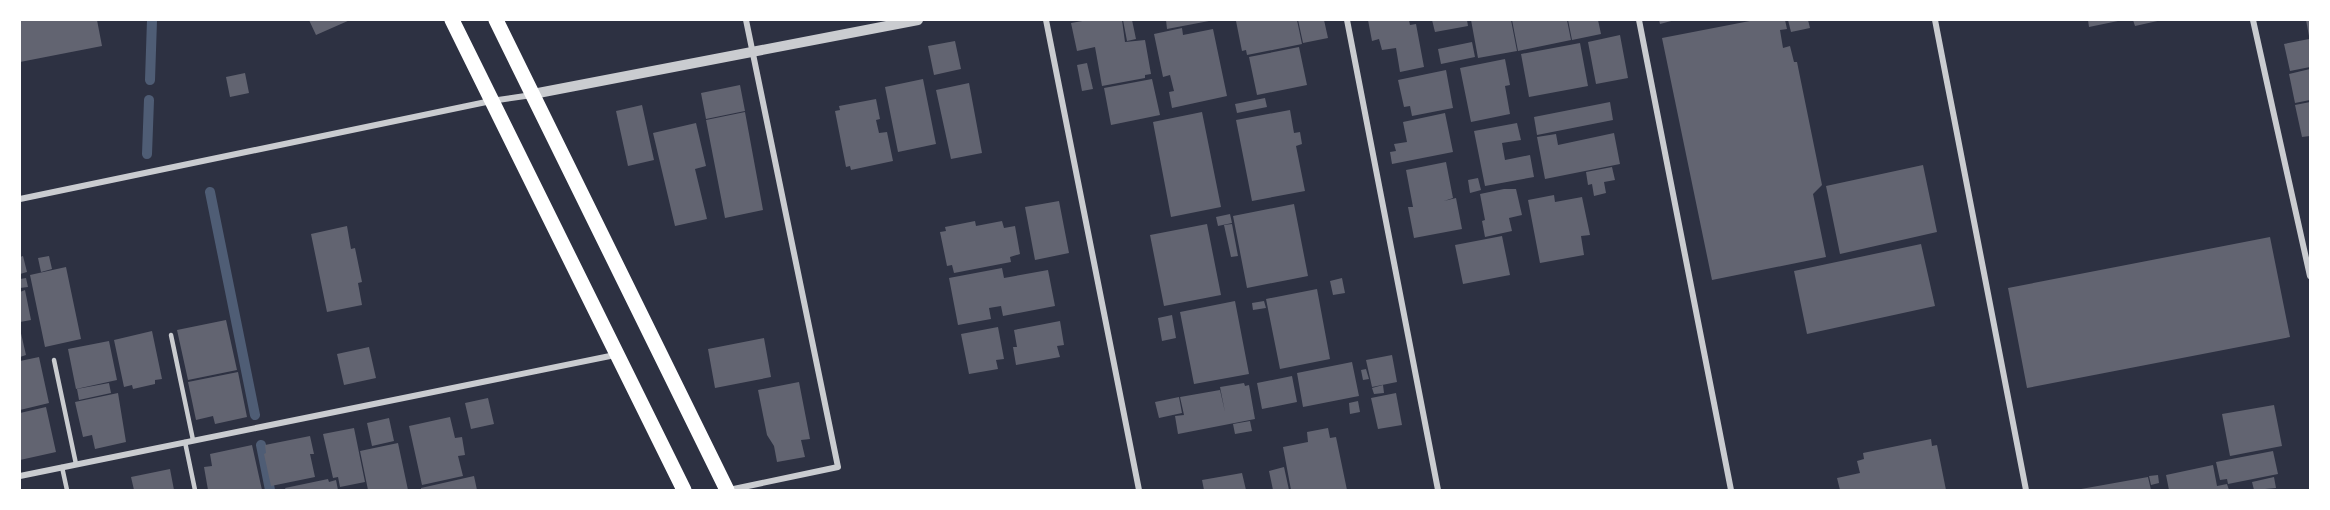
<svg xmlns="http://www.w3.org/2000/svg" width="2330" height="510" font-family="'Source Sans 3',sans-serif">
	<rect width="100%" height="100%" fill="#2d3142"/>
	<g fill="none" stroke-linecap="round" stroke-linejoin="round">
		<path stroke="#4f5d75" stroke-width="10" d="M 150,80 L 152,20
			M 147,154 L 149,100
			M 210,192 L 255,415
			M 261,445 L 270,490"/>
	</g>
	<path fill="#626471" d="M 20,20 L 97,20 L 102,46 L 20,62 Z
		M 309,20 L 350,20 L 316,35 Z
		M 1088,20 L 1122,20 L 1125,42 L 1145,40 L 1151,74 L 1145,75 L 1145,78 L 1102,86 L 1095,47 L 1077,51 L 1071,23 Z
		M 1123,20 L 1132,20 L 1136,39 L 1127,41 Z
		M 1166,20 L 1209,20 L 1209,21 L 1167,29 Z
		M 1241,20 L 1297,20 L 1302,44 L 1247,55 L 1246,50 L 1242,51 L 1236,21 Z
		M 1298,20 L 1324,20 L 1328,38 L 1303,43 Z
		M 1368,20 L 1409,20 L 1410,25 L 1416,24 L 1424,67 L 1400,72 L 1396,48 L 1382,50 L 1379,39 L 1372,41 Z
		M 1432,20 L 1467,20 L 1468,26 L 1435,32 Z
		M 1471,20 L 1511,20 L 1517,51 L 1478,58 Z
		M 1512,20 L 1567,20 L 1571,40 L 1518,51 Z
		M 1568,20 L 1598,20 L 1601,34 L 1572,40 Z
		M 1659,20 L 1675,20 L 1660,24 Z
		M 1755,20 L 1785,20 L 1787,29 L 1780,30 L 1783,48 L 1790,46 L 1794,62 L 1797,62 L 1822,185 L 1813,194 L 1826,257 L 1712,280 L 1662,38 Z
		M 1788,20 L 1808,20 L 1810,28 L 1791,32 Z
		M 2088,20 L 2118,20 L 2118,21 L 2089,27 Z
		M 2133,20 L 2162,20 L 2135,26 Z
		M 2306,20 L 2310,20 L 2310,36 L 2309,36 Z
		M 1182,28 L 1183,35 L 1213,29 L 1227,96 L 1172,108 L 1169,92 L 1174,91 L 1170,75 L 1163,77 L 1154,34 Z
		M 1620,35 L 1628,78 L 1596,84 L 1588,42 Z
		M 2309,39 L 2310,67 L 2290,71 L 2284,44 Z
		M 955,41 L 961,69 L 934,75 L 928,46 Z
		M 1472,42 L 1475,57 L 1441,64 L 1438,49 Z
		M 1580,43 L 1588,86 L 1529,97 L 1521,54 Z
		M 1299,47 L 1307,85 L 1257,95 L 1249,57 Z
		M 1505,59 L 1510,85 L 1505,86 L 1510,114 L 1471,122 L 1460,68 Z
		M 1087,63 L 1093,89 L 1082,91 L 1077,65 Z
		M 2310,69 L 2310,100 L 2295,103 L 2289,74 Z
		M 1446,70 L 1453,108 L 1412,116 L 1410,106 L 1404,107 L 1398,80 Z
		M 245,73 L 249,93 L 230,97 L 226,77 Z
		M 923,79 L 936,144 L 898,152 L 885,87 Z
		M 1152,79 L 1160,115 L 1111,125 L 1104,88 Z
		M 969,83 L 982,153 L 951,159 L 936,90 Z
		M 740,85 L 745,111 L 706,119 L 701,93 Z
		M 1265,98 L 1267,107 L 1237,113 L 1235,104 Z
		M 876,99 L 880,119 L 876,120 L 879,133 L 887,132 L 893,161 L 851,170 L 850,166 L 846,167 L 835,111 L 840,110 L 839,106 Z
		M 1610,102 L 1613,120 L 1537,135 L 1534,117 Z
		M 2310,102 L 2310,136 L 2302,137 L 2295,105 Z
		M 642,105 L 654,160 L 628,166 L 616,111 Z
		M 1290,110 L 1294,133 L 1300,132 L 1302,144 L 1296,146 L 1305,191 L 1252,201 L 1236,120 Z
		M 745,112 L 763,210 L 725,218 L 706,120 Z
		M 1202,112 L 1221,207 L 1171,217 L 1153,122 Z
		M 1445,113 L 1453,152 L 1392,164 L 1390,152 L 1396,151 L 1394,144 L 1407,142 L 1403,122 Z
		M 696,123 L 706,166 L 695,169 L 707,219 L 675,226 L 653,133 Z
		M 1517,123 L 1521,140 L 1502,143 L 1505,160 L 1530,155 L 1534,177 L 1485,186 L 1474,131 Z
		M 1614,133 L 1620,164 L 1545,179 L 1537,137 L 1556,134 L 1558,145 Z
		M 1446,162 L 1453,198 L 1444,201 L 1456,198 L 1462,229 L 1414,238 L 1408,207 L 1413,207 L 1406,170 Z
		M 1923,165 L 1937,232 L 1840,254 L 1826,186 Z
		M 1612,167 L 1615,180 L 1604,182 L 1606,193 L 1594,196 L 1592,184 L 1588,185 L 1586,172 Z
		M 1478,178 L 1481,190 L 1470,193 L 1468,180 Z
		M 1504,189 L 1516,189 L 1522,215 L 1509,218 L 1512,231 L 1485,237 L 1482,221 L 1485,220 L 1480,194 Z
		M 1554,195 L 1555,202 L 1582,197 L 1590,235 L 1581,236 L 1584,255 L 1540,263 L 1528,200 Z
		M 1059,201 L 1069,253 L 1035,260 L 1025,207 Z
		M 1294,204 L 1308,276 L 1247,288 L 1233,216 Z
		M 1230,214 L 1232,223 L 1218,226 L 1216,217 Z
		M 975,221 L 976,226 L 1002,221 L 1004,228 L 1015,226 L 1020,254 L 1010,257 L 1011,262 L 954,273 L 952,265 L 947,266 L 940,232 L 946,231 L 945,227 Z
		M 1207,224 L 1221,295 L 1164,306 L 1150,235 Z
		M 1232,224 L 1238,256 L 1231,257 L 1224,225 Z
		M 347,226 L 351,249 L 355,248 L 362,282 L 358,283 L 362,305 L 327,312 L 311,234 Z
		M 1502,236 L 1510,275 L 1463,284 L 1455,245 Z
		M 2270,237 L 2290,337 L 2027,388 L 2008,288 Z
		M 1921,244 L 1935,306 L 1807,334 L 1794,271 Z
		M 23,256 L 27,272 L 20,274 L 20,257 Z
		M 49,256 L 52,269 L 41,272 L 38,258 Z
		M 66,267 L 81,339 L 45,347 L 30,275 Z
		M 1002,268 L 1004,278 L 1048,270 L 1055,306 L 1003,316 L 1001,306 L 989,308 L 991,319 L 958,325 L 949,278 Z
		M 26,278 L 28,287 L 20,288 L 20,279 Z
		M 1342,278 L 1345,293 L 1333,295 L 1330,281 Z
		M 1317,289 L 1330,359 L 1280,369 L 1266,299 Z
		M 25,290 L 31,320 L 20,322 L 20,292 Z
		M 1235,301 L 1249,374 L 1194,384 L 1180,312 Z
		M 1264,301 L 1266,308 L 1253,310 L 1252,303 Z
		M 1172,315 L 1176,338 L 1162,341 L 1158,318 Z
		M 226,320 L 237,370 L 188,380 L 177,330 Z
		M 1060,321 L 1064,345 L 1057,346 L 1060,357 L 1016,365 L 1013,347 L 1017,347 L 1014,330 Z
		M 998,327 L 1004,359 L 996,360 L 998,369 L 969,374 L 961,334 Z
		M 20,329 L 26,355 L 20,357 Z
		M 152,331 L 162,379 L 155,380 L 155,384 L 133,389 L 132,385 L 124,387 L 114,340 Z
		M 764,338 L 771,377 L 715,388 L 708,349 Z
		M 109,341 L 117,380 L 76,389 L 68,349 Z
		M 369,347 L 376,378 L 344,385 L 337,354 Z
		M 1392,355 L 1397,382 L 1372,387 L 1366,360 Z
		M 39,357 L 49,403 L 20,410 L 20,361 Z
		M 1352,362 L 1359,396 L 1303,407 L 1297,373 Z
		M 1366,369 L 1369,379 L 1363,380 L 1361,370 Z
		M 238,372 L 247,417 L 215,424 L 213,416 L 196,420 L 188,382 Z
		M 1292,376 L 1297,402 L 1262,409 L 1257,383 Z
		M 799,382 L 810,439 L 801,440 L 805,457 L 777,462 L 774,446 L 767,435 L 758,390 Z
		M 109,383 L 111,393 L 79,400 L 77,389 Z
		M 1244,383 L 1245,386 L 1249,385 L 1255,419 L 1178,434 L 1175,416 L 1184,415 L 1180,397 L 1220,390 L 1225,412 L 1220,387 Z
		M 1383,385 L 1384,393 L 1374,394 L 1372,388 Z
		M 118,393 L 126,442 L 95,449 L 92,435 L 83,437 L 75,402 Z
		M 1396,393 L 1402,425 L 1378,429 L 1371,398 Z
		M 1179,397 L 1182,413 L 1159,418 L 1155,402 Z
		M 488,398 L 494,424 L 471,429 L 465,403 Z
		M 1358,401 L 1360,412 L 1350,414 L 1349,403 Z
		M 2274,405 L 2282,446 L 2230,456 L 2222,414 Z
		M 46,407 L 56,452 L 20,460 L 20,413 Z
		M 450,417 L 455,438 L 462,437 L 465,455 L 458,456 L 463,476 L 422,485 L 409,426 Z
		M 389,418 L 394,441 L 372,446 L 367,423 Z
		M 1250,421 L 1252,431 L 1235,434 L 1233,424 Z
		M 354,428 L 365,482 L 340,487 L 338,477 L 333,478 L 323,434 Z
		M 1328,428 L 1330,438 L 1336,437 L 1347,490 L 1291,490 L 1283,447 L 1308,442 L 1307,432 Z
		M 310,436 L 314,454 L 310,454 L 315,477 L 271,486 L 264,454 L 266,453 L 265,445 Z
		M 1931,439 L 1932,446 L 1937,445 L 1946,490 L 1840,490 L 1837,478 L 1860,473 L 1857,461 L 1864,459 L 1863,453 Z
		M 398,443 L 408,490 L 368,490 L 360,451 Z
		M 252,445 L 262,490 L 208,490 L 204,467 L 212,466 L 210,454 Z
		M 2273,451 L 2278,474 L 2228,484 L 2227,479 L 2220,480 L 2216,462 Z
		M 2213,465 L 2217,486 L 2227,484 L 2229,490 L 2169,490 L 2166,475 Z
		M 1284,467 L 1289,490 L 1273,490 L 1269,471 Z
		M 170,469 L 174,490 L 134,490 L 131,477 Z
		M 1242,473 L 1246,490 L 1204,490 L 1202,480 Z
		M 2158,475 L 2159,483 L 2151,485 L 2149,476 Z
		M 474,476 L 477,490 L 421,490 L 421,488 Z
		M 2148,477 L 2151,490 L 2082,490 L 2081,489 Z
		M 2274,477 L 2276,488 L 2254,490 L 2252,482 Z
		M 328,479 L 329,482 L 336,480 L 338,490 L 286,490 L 285,488 Z"/>
	<g fill="none" stroke-linecap="round" stroke-linejoin="round">
		<path stroke="#caccd0" stroke-width="4.5" d="M 171,335 L 193,440
			M 54,360 L 76,464
			M 185,442 L 195,490
			M 62,467 L 67,490"/>
		<path stroke="#caccd0" stroke-width="6" d="M 1046,20 L 1139,490
			M 1347,20 L 1438,490
			M 1639,20 L 1731,490
			M 1935,20 L 2026,490
			M 2253,20 L 2310,276
			M 20,199 L 491,101 L 532,95
			M 20,476 L 615,355
			M 729,490 L 838,467 L 746,20"/>
		<path stroke="#caccd0" stroke-width="10" d="M 533,94 L 918,20"/>
		<path stroke="#fff" stroke-width="15" d="M 452,20 L 684,490
			M 496,20 L 727,490"/>
	</g>
	<rect width="2330" height="510" fill="none" stroke="#ffffff" stroke-width="42"/>
</svg>
